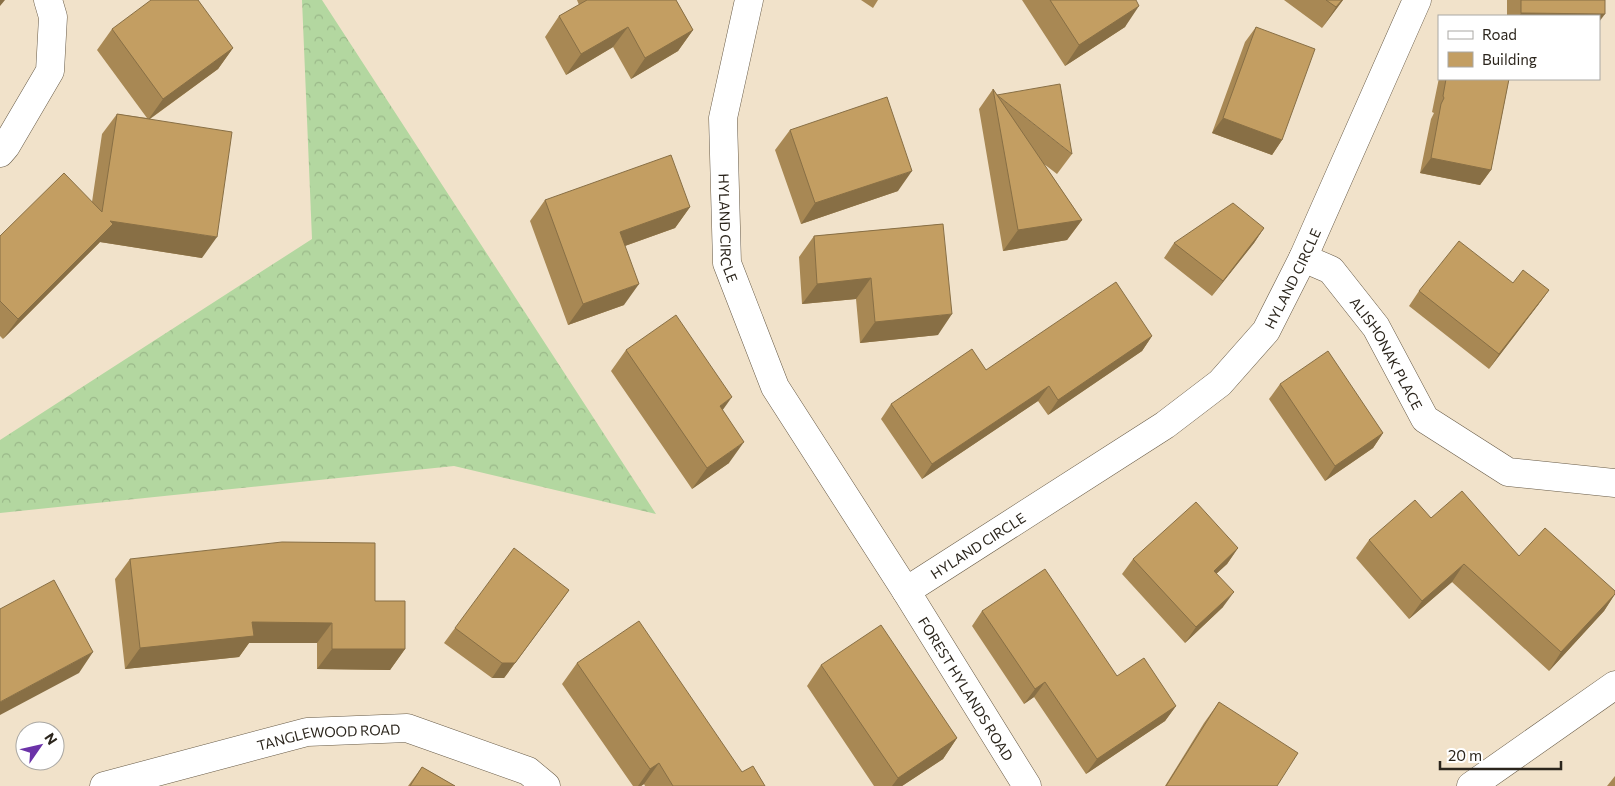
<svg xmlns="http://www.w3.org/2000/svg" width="1615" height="786" font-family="Commissioner,sans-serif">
	<defs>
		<pattern id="forest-crowns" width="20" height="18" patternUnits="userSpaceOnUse" patternTransform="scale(1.25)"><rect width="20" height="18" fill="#b3d7a0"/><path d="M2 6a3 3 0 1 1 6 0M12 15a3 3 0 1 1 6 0" fill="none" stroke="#9ab889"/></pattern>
	</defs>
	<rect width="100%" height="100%" fill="#f1e2ca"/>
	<path fill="url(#forest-crowns)" d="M 302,0 L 322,0 L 656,514 L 454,466 L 0,513 L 0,440 L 312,239 Z"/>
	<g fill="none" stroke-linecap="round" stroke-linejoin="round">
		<defs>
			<g id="street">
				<path id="s1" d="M 749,0 L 723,118 L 727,263 L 775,387 L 906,591 L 1027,786"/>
				<path d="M 0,153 L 6,146 L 50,71 L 53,17 L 48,0"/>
				<path id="s2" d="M 1303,258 L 1331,270 L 1376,327 L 1425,419 L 1508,472 L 1615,483"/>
				<path id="s3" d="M 906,591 L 1165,425 L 1220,383 L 1266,331 L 1303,258 L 1417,0"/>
				<path id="s4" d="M 104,786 L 307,732 L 407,728 L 528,771 L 546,786"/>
				<path d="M 1471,786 L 1615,685"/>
			</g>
		</defs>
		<use href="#street" stroke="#675a46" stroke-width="29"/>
		<use href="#street" stroke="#fff" stroke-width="28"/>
	</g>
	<path fill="#a88854" d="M 577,0 L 676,0 L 693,30 L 678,51 L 631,79 L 613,47 L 566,75 L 545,37 L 559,16 L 579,5 Z
		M 861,0 L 878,0 L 873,8 Z
		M 1022,0 L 1136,0 L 1125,27 L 1065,66 Z
		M 1284,0 L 1343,0 L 1322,28 Z
		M 1507,0 L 1605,0 L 1599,16 L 1507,16 Z
		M 1256,27 L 1282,140 L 1272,155 L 1212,133 L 1245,42 Z
		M 112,29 L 233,48 L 218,69 L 150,119 L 202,258 L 100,242 L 3,339 L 0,336 L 0,236 L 92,202 L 102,134 L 117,114 L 147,118 L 97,50 Z
		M 1439,78 L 1439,79 L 1509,79 L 1491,170 L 1480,185 L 1420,173 L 1431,119 L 1434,113 L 1432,112 Z
		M 993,89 L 997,95 L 1072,154 L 1057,174 L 1044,164 L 1082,220 L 1067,240 L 1003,251 L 979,109 Z
		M 790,130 L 898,191 L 801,224 L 775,150 Z
		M 545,200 L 690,207 L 675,228 L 625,246 L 624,305 L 568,325 L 530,221 Z
		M 943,224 L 938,335 L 860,343 L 856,299 L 802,304 L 799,257 L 814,236 Z
		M 1264,228 L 1254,243 L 1212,296 L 1164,258 L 1174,243 Z
		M 1513,283 L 1549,290 L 1538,305 L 1489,369 L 1409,306 L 1419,291 Z
		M 1152,336 L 1142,351 L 1048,415 L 1038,401 L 922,479 L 881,419 L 891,404 L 986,370 Z
		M 626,350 L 723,410 L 729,463 L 692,489 L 611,371 Z
		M 1280,384 L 1383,433 L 1373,448 L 1325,481 L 1269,399 Z
		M 1431,518 L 1519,556 L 1615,594 L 1604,611 L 1549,671 L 1452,582 L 1409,619 L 1356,558 L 1369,540 Z
		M 1238,548 L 1227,564 L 1216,574 L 1223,607 L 1185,643 L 1122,574 L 1133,559 Z
		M 130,559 L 375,601 L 405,649 L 390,670 L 317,669 L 317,643 L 249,643 L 239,657 L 125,669 L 115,579 Z
		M 569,590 L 504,678 L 492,678 L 444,643 L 455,628 Z
		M 982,611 L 1117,676 L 1176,706 L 1165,721 L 1086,774 L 1034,697 L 1024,704 L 972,626 Z
		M 577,663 L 742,772 L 765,786 L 645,786 L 644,784 L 641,786 L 633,786 L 562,684 Z
		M 821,665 L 957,738 L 943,759 L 902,786 L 874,786 L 807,686 Z
		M 1219,702 L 1277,786 L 1165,786 L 1204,723 Z
		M 422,767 L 455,786 L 408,786 Z
		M 1615,775 L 1615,786 L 1607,786 L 1615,776 Z"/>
	<path fill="#886f45" d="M 0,0 L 5,0 L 0,6 Z
		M 1342,0 L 1343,0 L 1322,28 L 1336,7 Z
		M 1139,6 L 1125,27 L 1065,66 L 1079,45 Z
		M 1521,13 L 1605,14 L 1599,22 L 1599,16 L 1519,16 Z
		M 628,27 L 613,47 L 566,75 L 581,54 Z
		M 693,30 L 678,51 L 631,79 L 645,58 Z
		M 233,48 L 218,69 L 148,120 L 163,99 Z
		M 1223,118 L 1282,140 L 1272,155 L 1212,133 Z
		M 1431,158 L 1491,170 L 1480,185 L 1420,173 Z
		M 912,171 L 898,191 L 801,224 L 815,203 Z
		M 690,207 L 675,228 L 605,253 L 620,232 Z
		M 1082,220 L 1067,240 L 1003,251 L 1018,230 Z
		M 110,221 L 217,237 L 202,258 L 100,242 L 3,339 L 18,319 Z
		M 1264,228 L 1254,243 L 1212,296 L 1223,281 Z
		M 871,278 L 856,299 L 802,304 L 817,284 Z
		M 639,284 L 624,305 L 568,325 L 583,304 Z
		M 1549,290 L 1538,305 L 1489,369 L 1499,354 Z
		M 952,314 L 938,335 L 860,343 L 875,322 Z
		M 1152,336 L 1142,351 L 1048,415 L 1058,400 Z
		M 1049,386 L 1038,401 L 922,479 L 932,464 Z
		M 732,397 L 717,418 L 720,406 Z
		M 1383,433 L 1373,448 L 1325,481 L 1335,466 Z
		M 744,442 L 729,463 L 692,489 L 707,468 Z
		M 1238,548 L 1227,564 L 1203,586 L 1214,571 Z
		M 1464,564 L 1452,582 L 1409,619 L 1422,601 Z
		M 569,590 L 504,678 L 492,678 L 502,663 Z
		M 1234,592 L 1223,607 L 1185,643 L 1196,627 Z
		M 1615,594 L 1604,611 L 1549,671 L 1561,652 Z
		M 252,622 L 332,623 L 317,643 L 249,643 L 239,657 L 125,669 L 140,648 Z
		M 332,649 L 405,649 L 390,670 L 317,669 Z
		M 93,652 L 79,673 L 0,715 L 0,702 Z
		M 1045,682 L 1034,697 L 1024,704 L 1035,689 Z
		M 1176,706 L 1165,721 L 1086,774 L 1097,759 Z
		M 957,738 L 943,759 L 902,786 L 892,786 L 898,778 Z
		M 659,763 L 644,784 L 641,786 L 638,786 L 650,769 Z"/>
	<path fill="#c39e62" stroke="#886f45" d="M 151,0 L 198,0 L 233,48 L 163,99 L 112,29 Z
		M 587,0 L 676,0 L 693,30 L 645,58 L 628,27 L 581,54 L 559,16 Z
		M 1050,0 L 1136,0 L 1139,6 L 1079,45 Z
		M 1326,0 L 1342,0 L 1336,7 Z
		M 1521,0 L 1605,0 L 1605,14 L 1521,13 Z
		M 1256,27 L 1315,49 L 1282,140 L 1223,118 Z
		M 1446,79 L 1509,79 L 1491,170 L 1431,158 L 1441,104 L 1444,98 L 1443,96 Z
		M 1060,84 L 1072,154 L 997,95 L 1082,220 L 1018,230 L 993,89 L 997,95 Z
		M 887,97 L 912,171 L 815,203 L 790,130 Z
		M 117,114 L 232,132 L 217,237 L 110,221 L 113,224 L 18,319 L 0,301 L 0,236 L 64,173 L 102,212 Z
		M 671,155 L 690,207 L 620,232 L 639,284 L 583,304 L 545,200 Z
		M 1233,203 L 1264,228 L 1223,281 L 1174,243 Z
		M 943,224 L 952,314 L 875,322 L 871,278 L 817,284 L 814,236 Z
		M 1459,241 L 1513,283 L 1523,270 L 1549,290 L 1499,354 L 1419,291 Z
		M 1116,282 L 1152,336 L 1058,400 L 1049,386 L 932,464 L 891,404 L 972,349 L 986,370 Z
		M 676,315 L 732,397 L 720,406 L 744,442 L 707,468 L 626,350 Z
		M 1328,351 L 1383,433 L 1335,466 L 1280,384 Z
		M 1462,491 L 1519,556 L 1545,528 L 1615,591 L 1615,594 L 1561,652 L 1464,564 L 1422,601 L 1369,540 L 1415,500 L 1431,518 Z
		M 1196,502 L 1238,548 L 1214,571 L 1234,592 L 1196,627 L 1133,559 Z
		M 282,542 L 375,543 L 375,601 L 405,601 L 405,649 L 332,649 L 332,623 L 252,622 L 254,636 L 140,648 L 130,559 Z
		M 514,548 L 569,590 L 515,663 L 502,663 L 455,628 Z
		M 1045,569 L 1117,676 L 1144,658 L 1176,706 L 1097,759 L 1045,682 L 1035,689 L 982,611 Z
		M 54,580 L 93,652 L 0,702 L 0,609 Z
		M 639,621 L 742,772 L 753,766 L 765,786 L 673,786 L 659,763 L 650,769 L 577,663 Z
		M 881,625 L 957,738 L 898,778 L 821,665 Z
		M 1219,702 L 1298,753 L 1277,786 L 1166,786 Z
		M 422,767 L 455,786 L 410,786 Z"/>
	<g text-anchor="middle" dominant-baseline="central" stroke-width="5" stroke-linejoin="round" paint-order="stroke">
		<g font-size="14" fill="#2b251c" stroke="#fff">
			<text stroke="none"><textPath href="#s1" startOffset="231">HYLAND CIRCLE</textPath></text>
			<text stroke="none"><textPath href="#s3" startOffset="505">HYLAND CIRCLE</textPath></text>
			<text stroke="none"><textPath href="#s2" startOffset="131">ALISHONAK PLACE</textPath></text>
			<text stroke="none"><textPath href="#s3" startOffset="85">HYLAND CIRCLE</textPath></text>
			<text stroke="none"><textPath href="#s1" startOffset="756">FOREST HYLANDS ROAD</textPath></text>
			<text stroke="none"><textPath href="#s4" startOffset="231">TANGLEWOOD ROAD</textPath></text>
		</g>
	</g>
	<rect x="1438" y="15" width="162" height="65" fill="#ffffff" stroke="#aaa8a4"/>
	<rect x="1448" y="31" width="25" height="8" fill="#ffffff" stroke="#aaa8a4"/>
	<text x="1482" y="40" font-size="15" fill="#2b251c">Road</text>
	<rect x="1448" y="52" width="25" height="15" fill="#c39e62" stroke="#aaa8a4"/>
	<text x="1482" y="65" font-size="15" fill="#2b251c">Building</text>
	<g transform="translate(40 746) rotate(56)"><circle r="24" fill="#ffffff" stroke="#aaa8a4"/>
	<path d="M0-4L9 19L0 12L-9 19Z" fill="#6b32a8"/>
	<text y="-8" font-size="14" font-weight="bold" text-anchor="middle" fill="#2b251c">N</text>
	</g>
	<path d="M1440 761v8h121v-8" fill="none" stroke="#2b251c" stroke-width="2.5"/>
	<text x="1448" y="761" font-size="15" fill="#2b251c" stroke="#ffffff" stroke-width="4" paint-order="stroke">20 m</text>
</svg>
